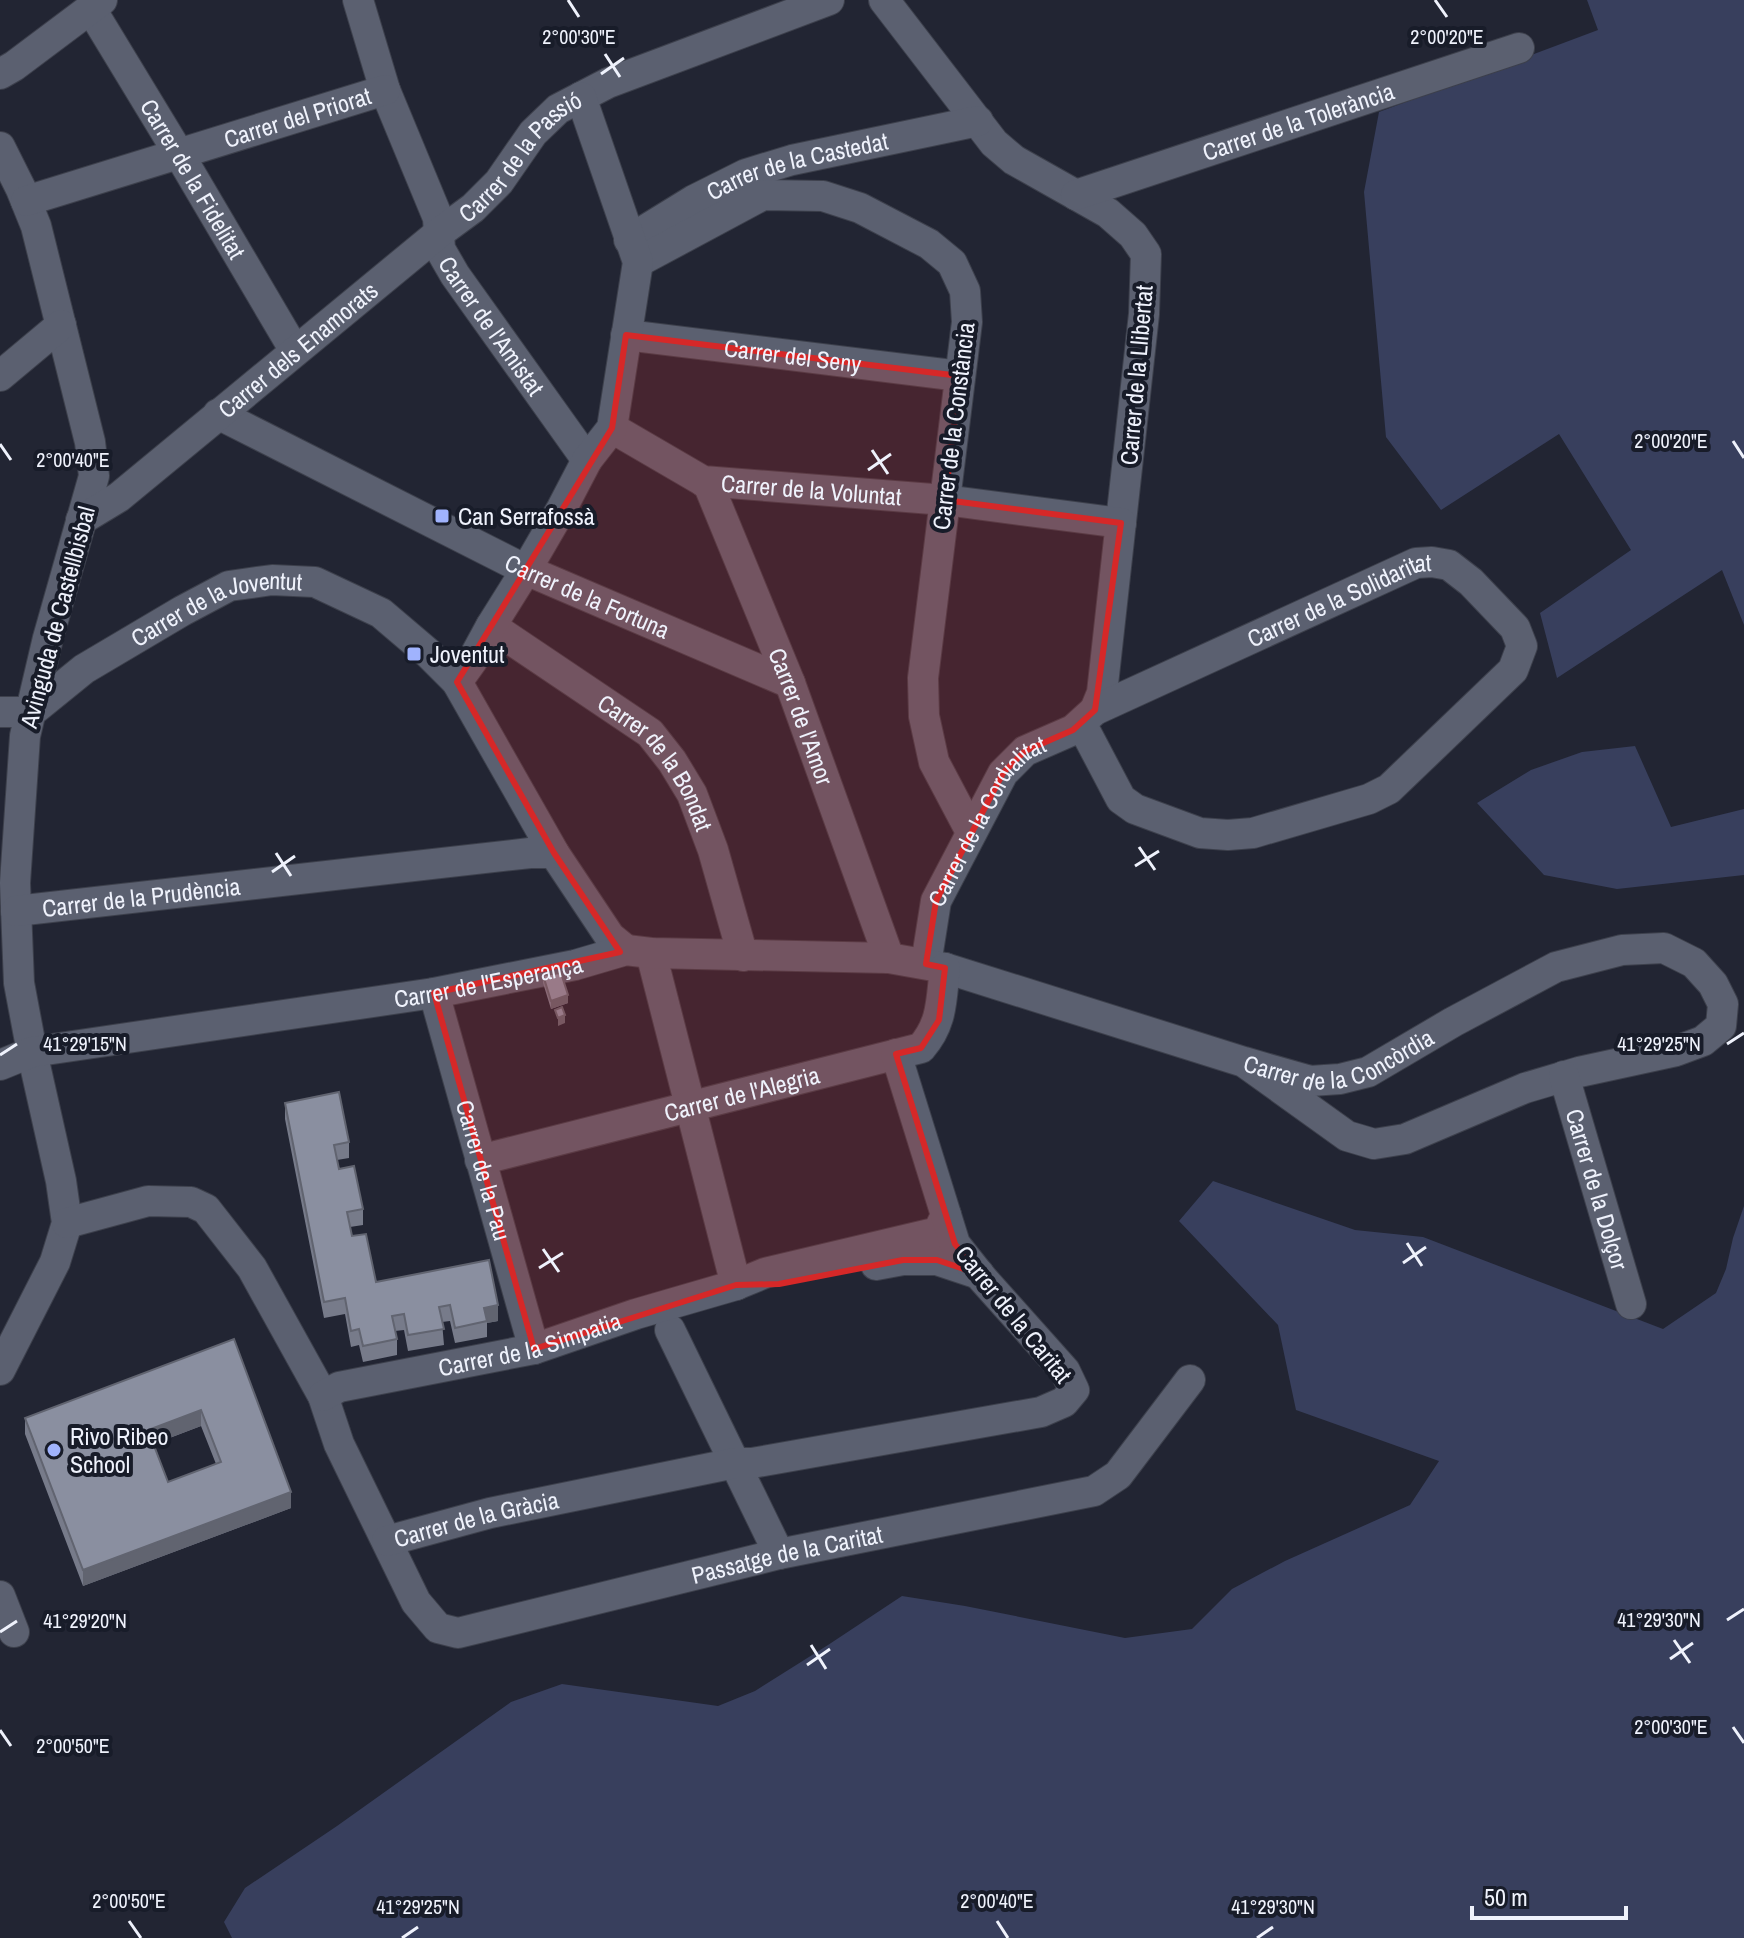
<svg xmlns="http://www.w3.org/2000/svg" width="1744" height="1938" font-family="'Archivo Narrow',sans-serif">
	<rect width="100%" height="100%" fill="#222533"/>
	<path fill="#383f5d" d="M 1587,0 L 1744,0 L 1744,625 L 1722,570 L 1557,678 L 1540,613 L 1631,550 L 1559,434 L 1441,510 L 1386,437 L 1364,192 L 1379,112 L 1598,30 Z
		M 1635,746 L 1671,827 L 1744,809 L 1744,875 L 1617,889 L 1544,875 L 1477,803 L 1531,770 L 1582,752 Z
		M 1213,1181 L 1355,1230 L 1423,1237 L 1663,1329 L 1716,1293 L 1726,1269 L 1733,1238 L 1744,1206 L 1744,1938 L 232,1938 L 224,1922 L 245,1888 L 337,1826 L 511,1702 L 562,1684 L 718,1706 L 755,1691 L 828,1645 L 902,1596 L 965,1606 L 1125,1638 L 1192,1629 L 1232,1589 L 1285,1561 L 1410,1505 L 1439,1461 L 1296,1410 L 1278,1325 L 1179,1221 Z"/>
	<g fill="none" stroke-linecap="round" stroke-linejoin="round">
		<defs>
			<g id="minor">
				<path id="s1" d="M 358,0 L 385,90 L 438,218 L 440,249 L 455,275 L 587,460"/>
				<path d="M 884,0 L 994,143 L 1014,160 L 1108,213 L 1133,235 L 1146,254 L 1144,314 L 1102,693 L 1095,710"/>
				<path id="s2" d="M 91,9 L 179,154 L 295,351"/>
				<path d="M 0,74 L 14,66 L 102,0"/>
				<path d="M 0,147 L 21,189 L 36,226 L 90,442 L 94,476 L 48,638 L 25,736 L 15,883 L 19,983 L 32,1052 L 61,1181 L 67,1223 L 55,1262 L 0,1370"/>
				<path id="s3" d="M 1076,195 L 1519,48"/>
				<path id="s4" d="M 26,201 L 385,90"/>
				<path id="s5" d="M 629,240 L 694,200 L 746,174 L 792,160 L 978,121"/>
				<path d="M 638,262 L 763,195 L 823,196 L 860,208 L 929,244 L 952,263 L 965,291 L 967,322 L 923,678 L 924,716 L 934,762 L 971,832"/>
				<path id="s6" d="M 626,335 L 960,376"/>
				<path d="M 0,376 L 61,325"/>
				<path id="s7" d="M 218,414 L 526,570 L 790,683"/>
				<path id="s8" d="M 612,428 L 703,481 L 945,500 L 1121,523"/>
				<path id="s9" d="M 703,481 L 709,486 L 790,683 L 889,958"/>
				<path id="s10" d="M 81,520 L 119,497 L 439,233 L 473,208 L 499,182 L 533,133 L 558,109 L 608,83 L 829,0"/>
				<path id="s11" d="M 491,626 L 650,733 L 672,761 L 692,794 L 713,850 L 743,956"/>
				<path d="M 457,682 L 472,661 L 491,626 L 526,570 L 562,508 L 587,460 L 612,428 L 638,262 L 581,97"/>
				<path id="s12" d="M 0,712 L 31,712 L 84,669 L 182,611 L 229,586 L 272,580 L 315,582 L 381,613 L 428,653 L 457,682 L 554,853 L 610,937 L 626,950"/>
				<path id="s13" d="M 16,911 L 530,853 L 554,853"/>
				<path d="M 651,953 L 736,1285"/>
				<path id="s14" d="M 926,964 L 936,901 L 1003,773 L 1025,751 L 1073,730 L 1095,710 L 1416,563 L 1432,562 L 1449,565 L 1471,582 L 1515,628 L 1522,646 L 1513,670 L 1389,789 L 1369,799 L 1253,833 L 1228,835 L 1200,833 L 1135,809 L 1121,799 L 1081,723"/>
				<path id="s15" d="M 434,993 L 534,1349"/>
				<path id="s16" d="M 0,1065 L 32,1052 L 434,993 L 575,965 L 626,950 L 651,953 L 889,958 L 945,968 L 1244,1062 L 1310,1081 L 1340,1079 L 1368,1072 L 1453,1022 L 1556,967 L 1622,950 L 1664,948 L 1694,963 L 1713,984 L 1723,1004 L 1721,1026 L 1703,1041 L 1676,1051 L 1579,1072 L 1525,1088 L 1405,1139 L 1374,1144 L 1347,1136 L 1244,1062"/>
				<path id="s17" d="M 1564,1076 L 1631,1304"/>
				<path id="s18" d="M 480,1160 L 921,1048 C 943,1023 941,1000 945,968"/>
				<path id="s19" d="M 67,1223 L 148,1201 L 191,1202 L 206,1209 L 252,1268 L 323,1396 L 339,1444 L 416,1602 L 438,1628 L 458,1633 L 779,1554 L 1094,1491 L 1118,1475 L 1190,1380"/>
				<path d="M 876,1265 L 903,1260 L 937,1260 L 979,1274"/>
				<path d="M 670,1330 L 779,1554"/>
				<path id="s20" d="M 323,1396 L 339,1387 L 534,1349 L 636,1314 L 736,1285 L 765,1273 L 938,1232 L 946,1215"/>
				<path id="s21" d="M 387,1541 L 490,1513 L 735,1463 L 752,1463 L 1041,1412 L 1064,1402 L 1074,1390 L 1065,1371 L 982,1278 L 955,1244 L 896,1054"/>
				<path d="M 0,1596 L 14,1632"/>
			</g>
		</defs>
		<use href="#minor" stroke="#3d404c" stroke-width="32"/>
		<use href="#minor" stroke="#5b6070" stroke-width="30"/>
	</g>
	<path fill="#777b8a" fill-rule="evenodd" d="M 543,975 L 568,1003 L 551,1009 L 543,983 Z
		M 285,1103 L 349,1142 L 349,1158 L 337,1160 L 339,1169 L 363,1209 L 363,1225 L 350,1227 L 352,1236 L 376,1282 L 489,1260 L 498,1321 L 487,1323 L 487,1337 L 455,1343 L 450,1321 L 442,1322 L 444,1345 L 408,1351 L 404,1330 L 395,1331 L 397,1339 L 397,1355 L 363,1362 L 359,1345 L 351,1347 L 345,1314 L 324,1318 L 285,1119 Z
		M 234,1339 L 291,1508 L 83,1586 L 25,1434 L 25,1418 ZM 201,1426 L 216,1464 L 168,1482 L 154,1444 Z"/>
	<path fill="#616470" d="M 568,995 L 568,1003 L 551,1009 L 551,1001 Z
		M 565,1015 L 565,1023 L 558,1026 L 558,1018 Z
		M 498,1305 L 498,1321 L 487,1323 L 484,1308 Z
		M 201,1410 L 201,1426 L 148,1446 L 148,1430 Z
		M 291,1492 L 291,1508 L 83,1586 L 83,1570 Z"/>
	<path fill="#8a8fa0" stroke="#616470" stroke-width="2" fill-rule="evenodd" d="M 561,973 L 568,995 L 551,1001 L 543,975 Z
		M 562,1007 L 565,1015 L 558,1018 L 555,1010 Z
		M 339,1092 L 349,1142 L 334,1145 L 339,1169 L 354,1166 L 363,1209 L 347,1212 L 352,1236 L 366,1234 L 376,1282 L 489,1260 L 498,1305 L 484,1308 L 487,1321 L 455,1328 L 450,1305 L 439,1307 L 444,1329 L 408,1335 L 404,1314 L 392,1316 L 397,1339 L 363,1346 L 359,1329 L 351,1331 L 345,1298 L 324,1302 L 285,1103 Z
		M 234,1339 L 291,1492 L 83,1570 L 25,1418 ZM 201,1410 L 221,1462 L 168,1482 L 148,1430 Z"/>
	<path fill="#d62828" fill-opacity="0.2" stroke="#d62828" stroke-width="6" stroke-linejoin="round" d="M 626,335 L 960,376 L 945,500 L 1121,523 L 1095,710 L 1073,730 L 1025,751 L 1003,773 L 936,901 L 926,964 L 945,968 L 939,1020 L 921,1048 L 896,1054 L 955,1244 L 979,1274 L 937,1260 L 903,1260 L 779,1284 L 736,1285 L 534,1349 L 434,993 L 620,952 L 554,853 L 457,682 L 612,428 Z"/>
	<path fill="none" stroke="#eff2fc" stroke-width="3" d="M 568,0 L 579,17M 1435,0 L 1447,17M 605,54 L 620,77M 601,74 L 624,58M 1733,441 L 1744,458M 0,444 L 11,460M 872,450 L 888,474M 868,470 L 891,454M 1139,847 L 1155,870M 276,853 L 291,876M 1135,866 L 1159,851M 272,872 L 295,856M 1727,1044 L 1744,1033M 0,1055 L 17,1044M 1407,1243 L 1422,1266M 543,1249 L 559,1272M 1403,1263 L 1426,1247M 539,1268 L 563,1253M 1727,1620 L 1744,1609M 0,1632 L 17,1621M 1674,1640 L 1690,1663M 811,1645 L 826,1669M 1670,1659 L 1693,1643M 807,1665 L 830,1649M 1733,1727 L 1744,1743M 0,1730 L 11,1746M 129,1921 L 141,1938M 997,1921 L 1008,1938M 402,1938 L 418,1927M 1257,1938 L 1273,1927"/>
	<g fill="#a0b3fd" stroke="#181c29" stroke-width="3">
		<rect x="434" y="508" width="16" height="16" rx="4"/>
		<rect x="406" y="646" width="16" height="16" rx="4"/>
		<circle cx="54" cy="1450" r="8"/>
	</g>
	<g text-anchor="middle" dominant-baseline="central" stroke-width="8" stroke-linejoin="round" paint-order="stroke">
		<g font-size="24" fill="#eff2fc" stroke="#181c29">
			<text stroke="none"><textPath href="#s4" startOffset="284">Carrer del Priorat</textPath></text>
			<text stroke="none"><textPath href="#s3" startOffset="234">Carrer de la Tolerància</textPath></text>
			<text stroke="none"><textPath href="#s10" startOffset="572">Carrer de la Passió</textPath></text>
			<text stroke="none"><textPath href="#s5" startOffset="186">Carrer de la Castedat</textPath></text>
			<text stroke="none"><textPath href="#s2" startOffset="198">Carrer de la Fidelitat</textPath></text>
			<text stroke="none"><textPath href="#s1" startOffset="356">Carrer de l'Amistat</textPath></text>
			<text stroke="none"><textPath href="#s10" startOffset="276">Carrer dels Enamorats</textPath></text>
			<text stroke="none"><textPath href="#s6" startOffset="168">Carrer del Seny</textPath></text>
			<text transform="translate(1136 375) rotate(-85)">Carrer de la Llibertat</text>
			<text transform="translate(953 426) rotate(-83)">Carrer de la Constància</text>
			<text stroke="none"><textPath href="#s8" startOffset="214">Carrer de la Voluntat</textPath></text>
			<text stroke="none"><textPath href="#s7" startOffset="412">Carrer de la Fortuna</textPath></text>
			<text stroke="none"><textPath href="#s14" startOffset="590">Carrer de la Solidaritat</textPath></text>
			<text stroke="none"><textPath href="#s12" startOffset="248">Carrer de la Joventut</textPath></text>
			<text transform="translate(57 617) rotate(-75)">Avinguda de Castellbisbal</text>
			<text stroke="none"><textPath href="#s9" startOffset="256">Carrer de l'Amor</textPath></text>
			<text stroke="none"><textPath href="#s11" startOffset="218">Carrer de la Bondat</textPath></text>
			<text stroke="none"><textPath href="#s14" startOffset="160">Carrer de la Cordialitat</textPath></text>
			<text stroke="none"><textPath href="#s13" startOffset="126">Carrer de la Prudència</textPath></text>
			<text stroke="none"><textPath href="#s16" startOffset="496">Carrer de l'Esperança</textPath></text>
			<text stroke="none"><textPath href="#s16" startOffset="1372">Carrer de la Concòrdia</textPath></text>
			<text stroke="none"><textPath href="#s18" startOffset="270">Carrer de l'Alegria</textPath></text>
			<text stroke="none"><textPath href="#s15" startOffset="184">Carrer de la Pau</textPath></text>
			<text stroke="none"><textPath href="#s17" startOffset="118">Carrer de la Dolçor</textPath></text>
			<text transform="translate(1014 1314) rotate(51)">Carrer de la Caritat</text>
			<text stroke="none"><textPath href="#s20" startOffset="214">Carrer de la Simpatia</textPath></text>
			<text stroke="none"><textPath href="#s21" startOffset="92">Carrer de la Gràcia</textPath></text>
			<text stroke="none"><textPath href="#s19" startOffset="984">Passatge de la Caritat</textPath></text>
		</g>
		<g font-size="24" fill="#eff2fc" stroke="#181c29" text-anchor="start">
			<text x="458" y="516">Can Serrafossà</text>
			<text x="430" y="654">Joventut</text>
			<text x="70" y="1436">Rivo Ribeo<tspan x="70" dy="28">School</tspan></text>
		</g>
	</g>
	<g font-size="20" text-anchor="middle" fill="#eff2fc" stroke="#181c29" stroke-width="8" stroke-linejoin="round" paint-order="stroke">
		<text x="579" y="44">2°00'30"E</text>
		<text x="1447" y="44">2°00'20"E</text>
		<text x="1671" y="448">2°00'20"E</text>
		<text x="73" y="467">2°00'40"E</text>
		<text x="1659" y="1051">41°29'25"N</text>
		<text x="85" y="1051">41°29'15"N</text>
		<text x="1659" y="1627">41°29'30"N</text>
		<text x="85" y="1628">41°29'20"N</text>
		<text x="1671" y="1734">2°00'30"E</text>
		<text x="73" y="1753">2°00'50"E</text>
		<text x="129" y="1908">2°00'50"E</text>
		<text x="997" y="1908">2°00'40"E</text>
		<text x="418" y="1914">41°29'25"N</text>
		<text x="1273" y="1914">41°29'30"N</text>
	</g>
	<path d="M1472 1906v12h154v-12" fill="none" stroke="#eff2fc" stroke-width="4"/>
	<text x="1484" y="1906" font-size="24" fill="#eff2fc" stroke="#181c29" stroke-width="6" paint-order="stroke">50 m</text>
</svg>
